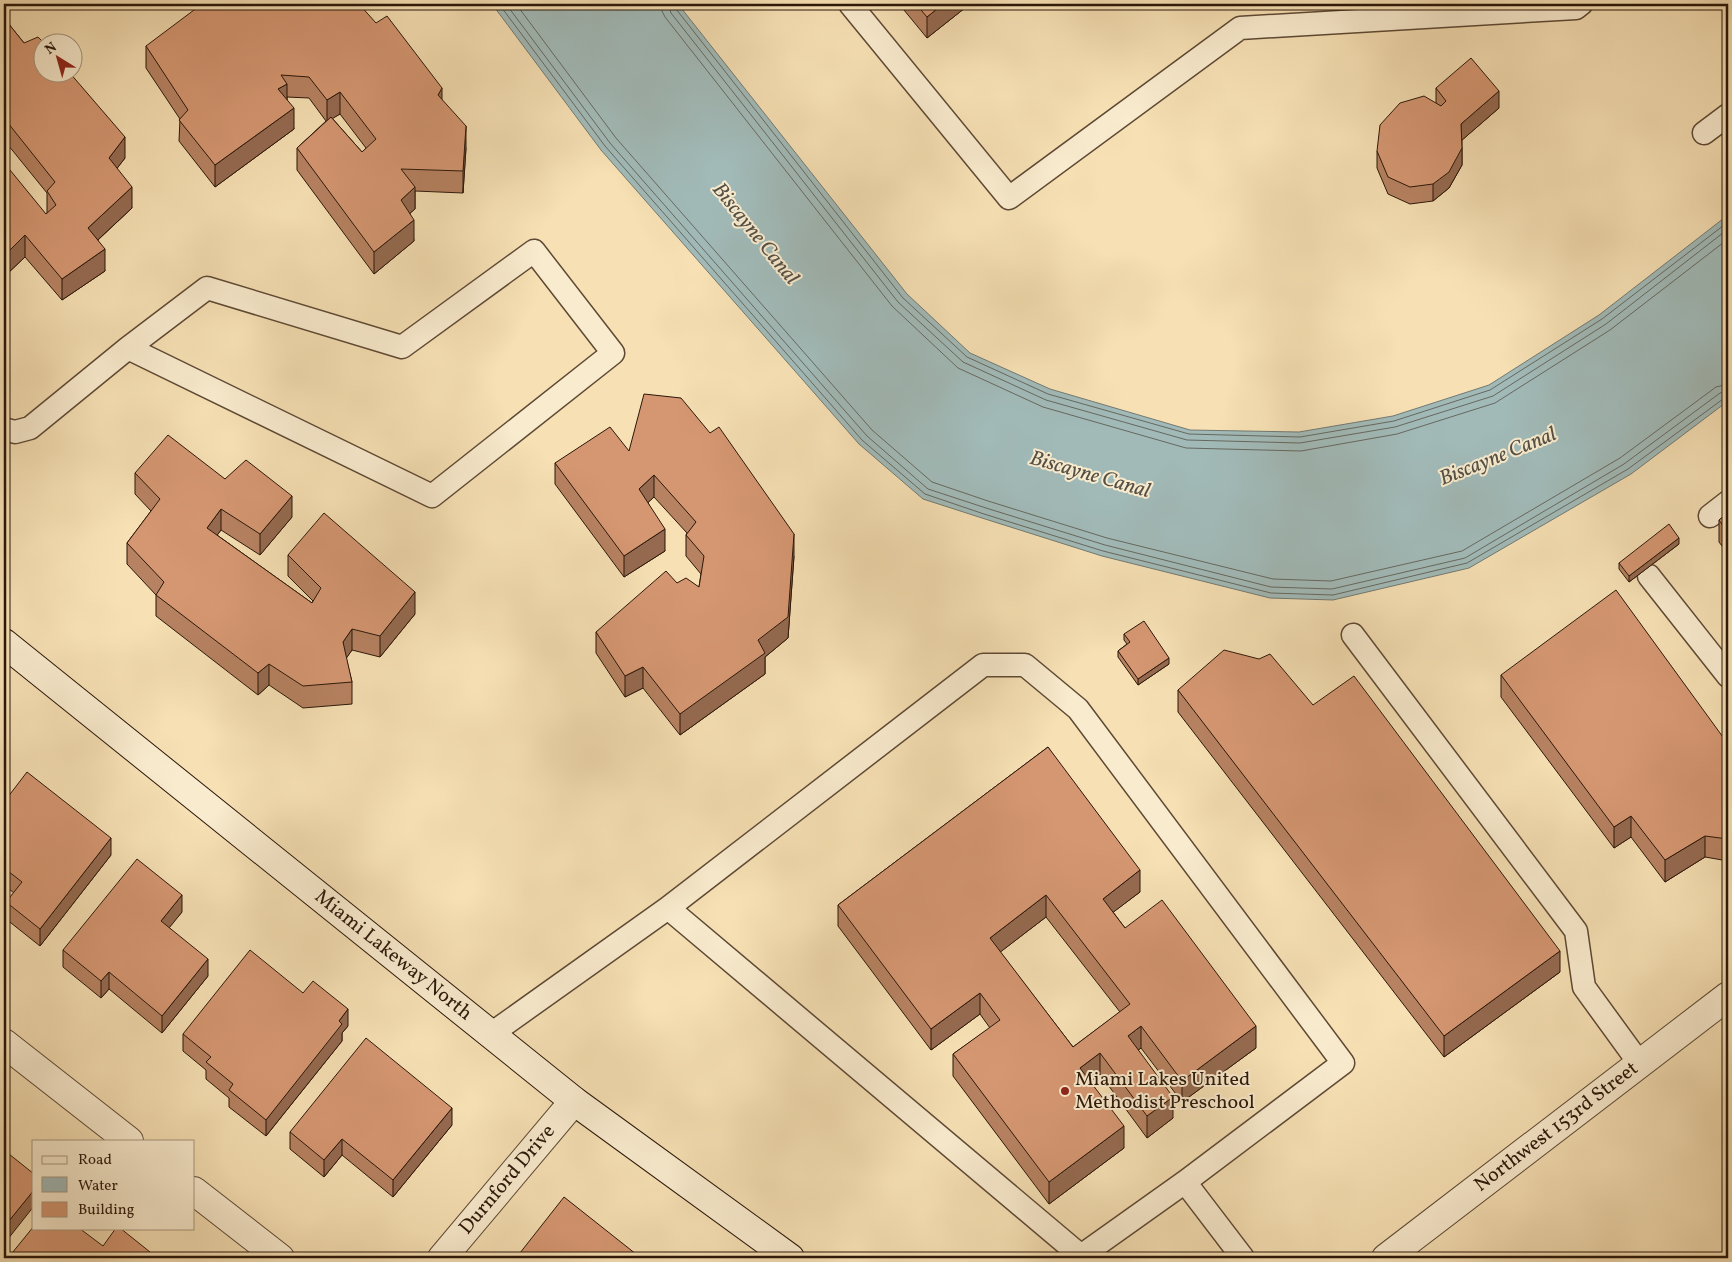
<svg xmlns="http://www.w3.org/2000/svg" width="1732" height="1262" font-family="Vollkorn,serif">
	<rect width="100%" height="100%" fill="#f6e0b4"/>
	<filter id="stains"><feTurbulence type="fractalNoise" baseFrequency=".004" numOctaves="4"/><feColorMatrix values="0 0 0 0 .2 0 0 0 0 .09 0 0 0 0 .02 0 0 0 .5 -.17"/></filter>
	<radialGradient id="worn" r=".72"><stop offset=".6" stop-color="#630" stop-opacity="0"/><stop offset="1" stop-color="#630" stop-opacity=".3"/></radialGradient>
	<path fill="#a1bab8" stroke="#727972" d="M 492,4 L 678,4 L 907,294 L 970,353 L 1050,389 L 1190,430 L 1299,432 L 1393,416 L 1489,385 L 1599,315 L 1728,215 L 1728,401 L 1631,474 L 1469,568 L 1333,600 L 1270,598 L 1102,556 L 982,518 L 923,499 L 859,444 L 601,150 Z"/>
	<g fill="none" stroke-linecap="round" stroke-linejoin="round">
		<path stroke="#666860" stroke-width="1" d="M 499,4 L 605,146 L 862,440 L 925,494 L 984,514 L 1103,551 L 1271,593 L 1333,595 L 1467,563 L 1628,469 L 1723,399 L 1728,398
			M 506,4 L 610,143 L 867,436 L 928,489 L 986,508 L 1105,545 L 1271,587 L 1332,589 L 1465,558 L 1624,464 L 1720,393 L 1728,391
			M 516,4 L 616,138 L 872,430 L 932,482 L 988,501 L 1107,538 L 1273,579 L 1331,581 L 1462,551 L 1620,458 L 1716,387 L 1728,384
			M 661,4 L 662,11 L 665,17 L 892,306 L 958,368 L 1043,407 L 1186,448 L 1301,451 L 1397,434 L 1495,403 L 1610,330 L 1728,239
			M 668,4 L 671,13 L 898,302 L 963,362 L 1046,400 L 1187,440 L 1300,443 L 1395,427 L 1493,396 L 1606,324 L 1728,229
			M 675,4 L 676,9 L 903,298 L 967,357 L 1048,394 L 1189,434 L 1300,437 L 1394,421 L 1490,390 L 1602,319 L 1728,222"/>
		<defs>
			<path id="lane" d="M 850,4 L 1009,198 L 1240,28 L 1576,8 L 1581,4
				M 1704,133 L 1728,115
				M 4,429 L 15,432 L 30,428 L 128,348 L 207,288 L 402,347 L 534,251 L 613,353 L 432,496 L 128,348
				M 1710,516 L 1728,502
				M 1649,576 L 1728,676
				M 1353,635 L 1576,931 L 1584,987 L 1640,1064
				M 983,665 L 1025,665 L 1078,709 L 1343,1063 L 1185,1182 L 1081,1256 L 668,908 Z
				M 491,1034 L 668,908
				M 1185,1182 L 1243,1258"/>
			<g id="street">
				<path d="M 4,1043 L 129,1141"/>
				<path d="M 194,1191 L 280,1258"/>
				<path id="s1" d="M 442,1258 L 574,1101"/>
				<path id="s2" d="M 1386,1258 L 1728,996"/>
			</g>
			<g id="secondary">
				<path id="s3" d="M 4,643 L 574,1101 L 790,1258"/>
			</g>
		</defs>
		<use href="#lane" stroke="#5e4934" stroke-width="25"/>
		<use href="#street" stroke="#5e4934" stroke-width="30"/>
		<use href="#secondary" stroke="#2b1709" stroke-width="30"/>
		<use href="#lane" stroke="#f9ebce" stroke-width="22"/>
		<use href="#street" stroke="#f9ebce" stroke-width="28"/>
		<use href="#secondary" stroke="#f9ebce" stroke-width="28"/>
	</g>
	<path fill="#b78262" stroke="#2b1709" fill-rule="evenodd" d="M 899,4 L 970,4 L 927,38 Z
		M 4,18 L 24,43 L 125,158 L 117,168 L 132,208 L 98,240 L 105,271 L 62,300 L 25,257 L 7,274 L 4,269 L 4,176 L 46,214 L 47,213 L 47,193 L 4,140 Z
		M 146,46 L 442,100 L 466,148 L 463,193 L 415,191 L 415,209 L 410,213 L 414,241 L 374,274 L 297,170 L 297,148 L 326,121 L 309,98 L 287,97 L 287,100 L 294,129 L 215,187 L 179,141 L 180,119 L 146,68 ZM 340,114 L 366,148 L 362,152 L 332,118 Z
		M 1436,88 L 1499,108 L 1462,140 L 1462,165 L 1449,188 L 1433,201 L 1410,204 L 1388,194 L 1377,168 L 1377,151 L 1436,103 Z
		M 629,451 L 794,556 L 788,638 L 765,657 L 765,674 L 680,735 L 643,688 L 625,697 L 596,653 L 596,632 L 677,583 L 699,587 L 701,574 L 686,556 L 686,535 L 687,533 L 654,497 L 648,502 L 665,551 L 624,577 L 555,484 L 555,463 Z
		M 135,473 L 225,479 L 292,517 L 260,555 L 221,530 L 217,535 L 312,603 L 313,601 L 288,576 L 288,555 L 415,614 L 380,657 L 352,650 L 346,658 L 352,682 L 352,704 L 303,708 L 269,685 L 258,695 L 156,616 L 156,595 L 127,564 L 127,543 L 151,511 L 135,494 Z
		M 1728,513 L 1728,554 L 1719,542 L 1719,520 Z
		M 1679,544 L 1629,582 L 1619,569 L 1619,563 Z
		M 1124,634 L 1169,664 L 1138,685 L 1118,657 L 1118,651 L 1127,644 L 1124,640 Z
		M 1501,675 L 1728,744 L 1728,861 L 1705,857 L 1665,882 L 1631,837 L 1614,848 L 1501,697 Z
		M 1178,690 L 1313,705 L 1560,972 L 1444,1057 L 1178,712 Z
		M 1048,747 L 1140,892 L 1113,912 L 1125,928 L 1256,1048 L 1182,1102 L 1141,1048 L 1138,1050 L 1173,1118 L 1147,1138 L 1100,1074 L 1091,1081 L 1124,1148 L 1049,1204 L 953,1076 L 953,1054 L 990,1028 L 980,1014 L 931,1050 L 838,926 L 838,905 ZM 1046,917 L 1120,1012 L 1073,1047 L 1000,952 Z
		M 4,802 L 111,855 L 40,946 L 6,919 L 6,902 L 14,893 L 4,885 Z
		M 182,912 L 169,927 L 208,976 L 162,1033 L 109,989 L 101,998 L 63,967 L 63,950 Z
		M 303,993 L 348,1026 L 342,1033 L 342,1041 L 266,1136 L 229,1107 L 229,1098 L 206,1079 L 206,1070 L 183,1051 L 183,1034 Z
		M 452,1125 L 393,1197 L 342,1155 L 324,1177 L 290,1149 L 290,1132 Z"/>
	<path fill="#956a50" stroke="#2b1709" d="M 943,4 L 970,4 L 927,38 L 927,17 Z
		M 287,84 L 287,105 L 278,89 Z
		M 442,88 L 442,109 L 438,95 Z
		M 1499,91 L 1499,108 L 1461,141 L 1461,124 Z
		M 340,92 L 340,114 L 327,122 L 327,100 Z
		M 294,108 L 294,129 L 215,187 L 215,165 Z
		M 466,126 L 466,148 L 463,193 L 463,171 Z
		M 125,137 L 125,158 L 109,179 L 109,158 Z
		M 1462,148 L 1462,165 L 1449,188 L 1433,201 L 1433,184 Z
		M 132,187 L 132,208 L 88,249 L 88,228 Z
		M 415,187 L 415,209 L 401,221 L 401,200 Z
		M 414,220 L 414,241 L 374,274 L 374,252 Z
		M 25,235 L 25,257 L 7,274 L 7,253 Z
		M 105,249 L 105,271 L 62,300 L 62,279 Z
		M 654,475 L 654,497 L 639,511 L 639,489 Z
		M 292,496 L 292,517 L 260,555 L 260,534 Z
		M 221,509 L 221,530 L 207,549 L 207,528 Z
		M 665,529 L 665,551 L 624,577 L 624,556 Z
		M 794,534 L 794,556 L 788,638 L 765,657 L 765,674 L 680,735 L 680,714 L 758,640 Z
		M 1679,538 L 1679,544 L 1629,582 L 1629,576 Z
		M 415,592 L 415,614 L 380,657 L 380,636 Z
		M 352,629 L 352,650 L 343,663 L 343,642 Z
		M 1169,658 L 1169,664 L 1138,685 L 1138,679 Z
		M 269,664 L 269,685 L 258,695 L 258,673 Z
		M 643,667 L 643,688 L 625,697 L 625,676 Z
		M 1631,816 L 1631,837 L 1614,848 L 1614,827 Z
		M 1705,836 L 1705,857 L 1665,882 L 1665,860 Z
		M 111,838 L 111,855 L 40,946 L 40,929 Z
		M 1140,870 L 1140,892 L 1103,920 L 1103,899 Z
		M 182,895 L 182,912 L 161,938 L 161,921 Z
		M 1046,895 L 1046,917 L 990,960 L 990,938 Z
		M 1560,951 L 1560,972 L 1444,1057 L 1444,1036 Z
		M 208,959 L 208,976 L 162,1033 L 162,1016 Z
		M 109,972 L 109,989 L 101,998 L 101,981 Z
		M 980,993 L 980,1014 L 931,1050 L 931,1029 Z
		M 348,1009 L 348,1026 L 342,1033 L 342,1041 L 266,1136 L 266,1120 Z
		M 1141,1026 L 1141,1048 L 1128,1057 L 1128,1036 Z
		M 1256,1026 L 1256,1048 L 1182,1102 L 1182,1081 Z
		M 1100,1053 L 1100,1074 L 1080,1089 L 1080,1068 Z
		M 1173,1097 L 1173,1118 L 1147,1138 L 1147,1116 Z
		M 452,1108 L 452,1125 L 393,1197 L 393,1180 Z
		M 1124,1126 L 1124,1148 L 1049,1204 L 1049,1182 Z
		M 342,1139 L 342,1155 L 324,1177 L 324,1160 Z
		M 34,1190 L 34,1206 L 4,1244 L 4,1227 Z
		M 150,1252 L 150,1258 L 146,1258 Z"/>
	<path fill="#d59772" stroke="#2b1709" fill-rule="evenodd" d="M 202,4 L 359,4 L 376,23 L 387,16 L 442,88 L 438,95 L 466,126 L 463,171 L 401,169 L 415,187 L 401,200 L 414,220 L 374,252 L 297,148 L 331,117 L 362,152 L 376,139 L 340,92 L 327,100 L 309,77 L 281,75 L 287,84 L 278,89 L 294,108 L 215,165 L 179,120 L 188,110 L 146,46 Z
		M 916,4 L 943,4 L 927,17 Z
		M 4,18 L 24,43 L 38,37 L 43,42 L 42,42 L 42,72 L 69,72 L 125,137 L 109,158 L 132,187 L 88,228 L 105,249 L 62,279 L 25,235 L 7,253 L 4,248 L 4,176 L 10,170 L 46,214 L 56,205 L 47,191 L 55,182 L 4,118 Z
		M 1471,58 L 1499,91 L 1461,124 L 1462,148 L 1449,172 L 1433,184 L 1410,187 L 1388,177 L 1377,151 L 1380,125 L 1400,103 L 1424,96 L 1441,106 L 1446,101 L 1436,88 Z
		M 644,394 L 681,398 L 710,433 L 719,427 L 794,534 L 788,617 L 758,640 L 765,653 L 680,714 L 643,667 L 625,676 L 596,632 L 666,571 L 677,583 L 686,578 L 699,587 L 704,556 L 686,535 L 696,522 L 654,475 L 639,489 L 665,529 L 624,556 L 555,463 L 610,427 L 629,451 Z
		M 168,435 L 225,479 L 246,460 L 292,496 L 260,534 L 221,509 L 207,528 L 312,603 L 321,588 L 288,555 L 324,513 L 415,592 L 380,636 L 352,629 L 343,642 L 352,682 L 303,686 L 269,664 L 258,673 L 156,595 L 164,582 L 127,543 L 160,499 L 135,473 Z
		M 1728,513 L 1728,533 L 1719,520 Z
		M 1669,524 L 1679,538 L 1629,576 L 1619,563 Z
		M 1616,590 L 1728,744 L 1728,839 L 1705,836 L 1665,860 L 1631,816 L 1614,827 L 1501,675 Z
		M 1144,621 L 1169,658 L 1138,679 L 1118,651 L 1130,642 L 1124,634 Z
		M 1224,650 L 1259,659 L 1270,654 L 1313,705 L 1354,676 L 1560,951 L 1444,1036 L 1178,690 Z
		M 1048,747 L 1140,870 L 1103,899 L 1125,928 L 1162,900 L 1256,1026 L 1182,1081 L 1141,1026 L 1128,1036 L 1173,1097 L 1147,1116 L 1100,1053 L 1080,1068 L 1124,1126 L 1049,1182 L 953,1054 L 1000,1020 L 980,993 L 931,1029 L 838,905 ZM 1046,895 L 1130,1004 L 1073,1047 L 990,938 Z
		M 27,772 L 111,838 L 40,929 L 6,902 L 22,882 L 4,868 L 4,802 Z
		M 137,859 L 182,895 L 161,921 L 208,959 L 162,1016 L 109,972 L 101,981 L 63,950 Z
		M 250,950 L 303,993 L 313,981 L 348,1009 L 339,1021 L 342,1024 L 266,1120 L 229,1090 L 233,1084 L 206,1062 L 211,1057 L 183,1034 Z
		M 366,1038 L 452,1108 L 393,1180 L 342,1139 L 324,1160 L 290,1132 Z
		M 4,1150 L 34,1174 L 34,1190 L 4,1227 Z
		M 564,1197 L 641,1258 L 516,1258 Z
		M 34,1226 L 34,1228 L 79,1228 L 103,1246 L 116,1228 L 120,1228 L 150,1252 L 146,1258 L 8,1258 Z"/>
	<circle fill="#8f2418" stroke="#f9ebce" stroke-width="2" cx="1065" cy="1091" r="5"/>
	<g text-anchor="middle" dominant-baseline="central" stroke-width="4" stroke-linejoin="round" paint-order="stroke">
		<g font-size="20" fill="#2b1709" stroke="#f9ebce">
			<text stroke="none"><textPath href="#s3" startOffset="499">Miami Lakeway North</textPath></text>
			<text stroke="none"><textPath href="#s2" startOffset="215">Northwest 153rd Street</textPath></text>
			<text stroke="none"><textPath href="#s1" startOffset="102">Durnford Drive</textPath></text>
		</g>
		<g font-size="20" fill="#2b1709" stroke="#f9ebce" text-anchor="start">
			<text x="1075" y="1080">Miami Lakes United<tspan x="1075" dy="23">Methodist Preschool</tspan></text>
		</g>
		<g font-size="21" font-style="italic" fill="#545046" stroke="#f9ebce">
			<text transform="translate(755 234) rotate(51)">Biscayne Canal</text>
			<text transform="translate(1498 457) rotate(-22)">Biscayne Canal</text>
			<text transform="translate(1090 475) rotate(16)">Biscayne Canal</text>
		</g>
	</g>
	<rect width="1732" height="1262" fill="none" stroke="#f6e0b4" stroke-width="20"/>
	<rect x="5" y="5" width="1722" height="1252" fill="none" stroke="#2b1709" stroke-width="2.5"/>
	<rect x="10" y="10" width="1712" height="1242" fill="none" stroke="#2b1709"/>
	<rect x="32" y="1140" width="162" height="90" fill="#f9ebce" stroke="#a7967f"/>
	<rect x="42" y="1156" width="25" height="8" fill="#f9ebce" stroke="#a7967f"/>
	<text x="78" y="1164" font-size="15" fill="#2b1709">Road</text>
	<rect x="42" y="1177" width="25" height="15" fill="#a1bab8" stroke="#a7967f"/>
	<text x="78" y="1190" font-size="15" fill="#2b1709">Water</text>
	<rect x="42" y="1202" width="25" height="15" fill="#d59772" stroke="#a7967f"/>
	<text x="78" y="1214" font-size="15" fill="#2b1709">Building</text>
	<g transform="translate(58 58) rotate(323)"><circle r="24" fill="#f9ebce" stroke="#a7967f"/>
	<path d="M0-4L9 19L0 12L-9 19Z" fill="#8f2418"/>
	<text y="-8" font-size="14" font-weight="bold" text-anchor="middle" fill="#2b1709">N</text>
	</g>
	<rect width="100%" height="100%" filter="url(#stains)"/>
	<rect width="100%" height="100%" fill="url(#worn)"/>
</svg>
